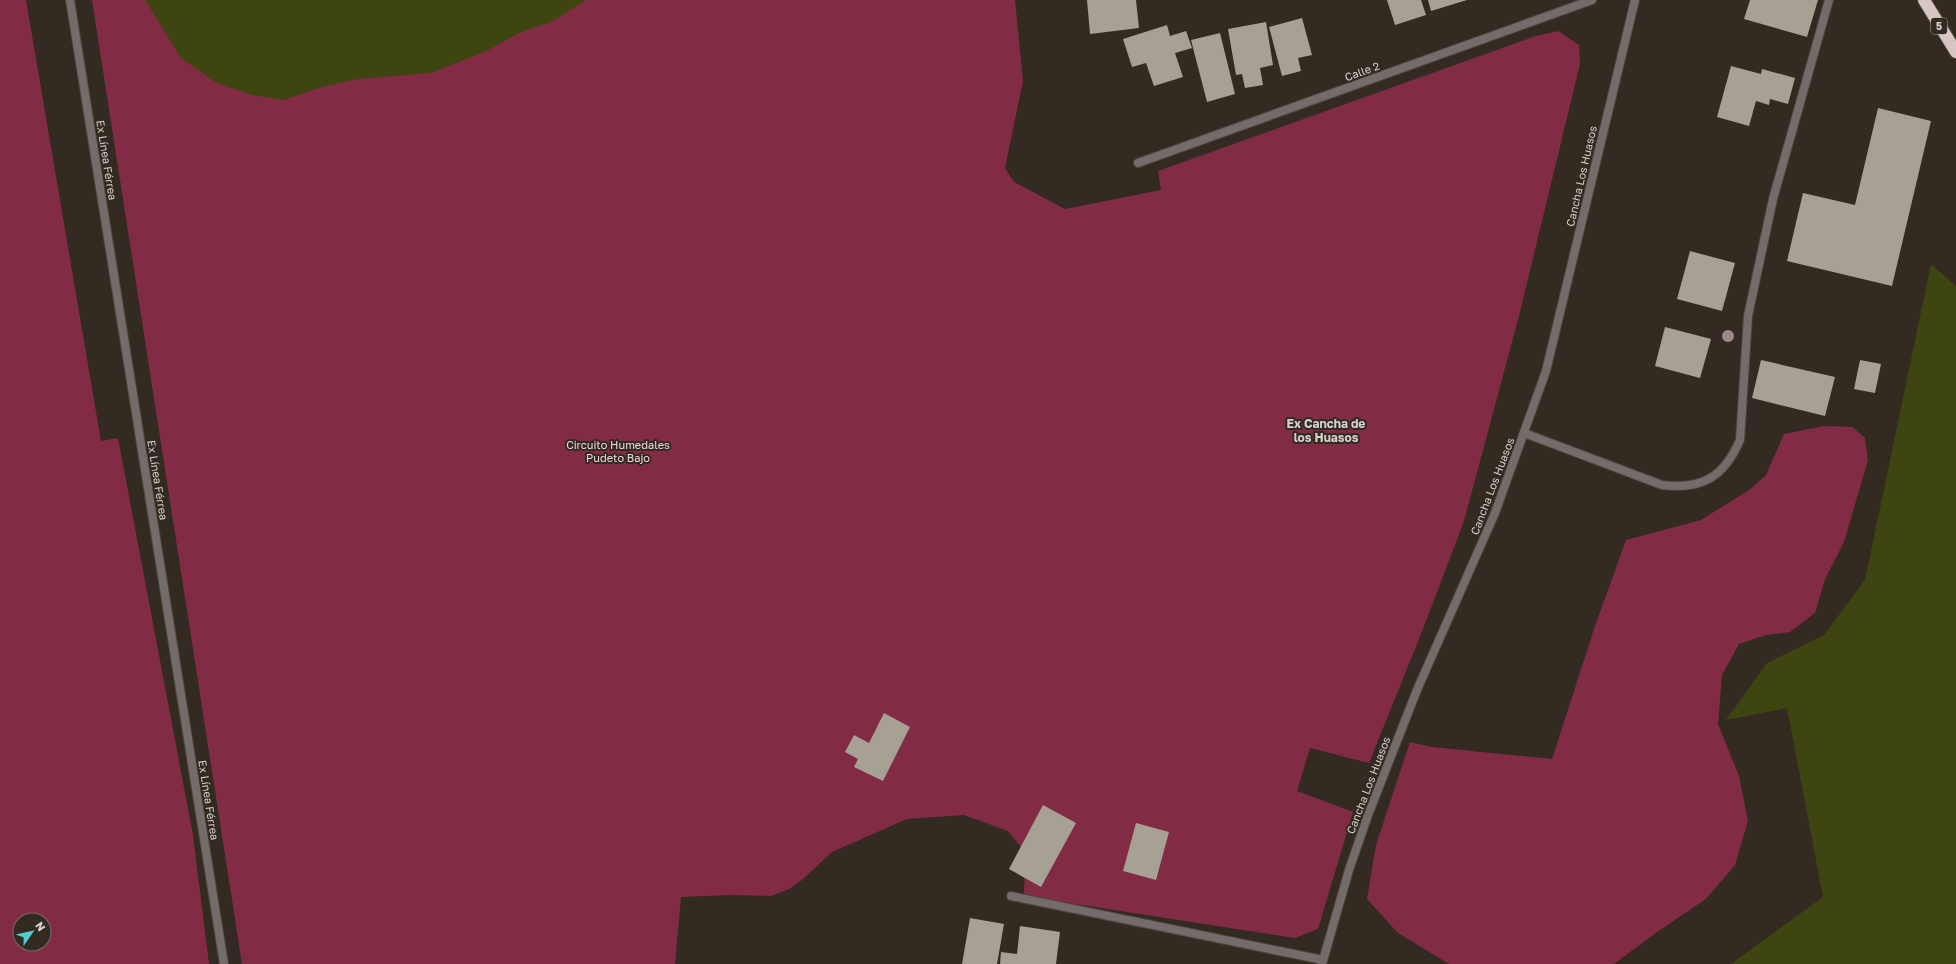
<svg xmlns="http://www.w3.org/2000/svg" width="1956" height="964" font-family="'Golos Text',sans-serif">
	<rect width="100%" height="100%" fill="#332a22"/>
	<path fill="#822b44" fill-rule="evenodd" d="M 0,0 L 26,0 L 101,441 L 118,438 L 193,835 L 209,964 L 0,964 ZM 20,920 L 44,920 L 44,944 L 20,944 Z
		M 92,0 L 1015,0 L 1023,81 L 1005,168 L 1014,182 L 1065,209 L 1161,190 L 1158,171 L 1536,36 L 1558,31 L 1579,45 L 1580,64 L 1519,316 L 1464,521 L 1423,629 L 1369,763 L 1310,748 L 1297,791 L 1353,812 L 1318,929 L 1295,938 L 1024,896 L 1025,852 L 1008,831 L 964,815 L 907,819 L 832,852 L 802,880 L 789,889 L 771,896 L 729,895 L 681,897 L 675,964 L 242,964 Z
		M 1824,426 L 1852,427 L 1865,438 L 1868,460 L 1844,542 L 1825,579 L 1815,613 L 1790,632 L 1766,635 L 1739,644 L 1722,675 L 1718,724 L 1739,776 L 1748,821 L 1735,865 L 1706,899 L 1657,932 L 1614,964 L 1449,964 L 1398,933 L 1367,899 L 1376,845 L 1410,742 L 1431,747 L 1552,759 L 1595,626 L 1626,540 L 1701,520 L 1749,490 L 1766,475 L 1784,434 Z"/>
	<path fill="#3f4510" d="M 145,0 L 586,0 L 553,21 L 519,33 L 486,51 L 431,73 L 358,79 L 322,87 L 283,100 L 252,95 L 215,82 L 181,58 Z
		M 1931,264 L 1956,286 L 1956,964 L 1731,964 L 1823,897 L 1787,708 L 1726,720 L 1767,663 L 1824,635 L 1865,580 Z"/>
	<path fill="#a6a194" d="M 1087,0 L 1136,0 L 1139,28 L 1090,34 Z
		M 1387,0 L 1421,0 L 1426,15 L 1395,25 Z
		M 1428,0 L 1467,0 L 1431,11 Z
		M 1750,0 L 1818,0 L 1807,37 L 1744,19 Z
		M 1302,18 L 1312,55 L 1298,58 L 1301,71 L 1282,76 L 1269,27 Z
		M 1266,22 L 1273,65 L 1260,68 L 1263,85 L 1245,88 L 1242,74 L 1236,75 L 1228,29 Z
		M 1167,25 L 1170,36 L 1186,31 L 1192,48 L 1175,53 L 1183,77 L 1154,86 L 1146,63 L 1132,67 L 1123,39 Z
		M 1220,33 L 1235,94 L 1207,102 L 1191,40 Z
		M 1731,66 L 1761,74 L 1762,69 L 1795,78 L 1788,104 L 1770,99 L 1769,105 L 1756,101 L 1749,126 L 1717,117 Z
		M 1878,108 L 1931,121 L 1892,286 L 1787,261 L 1803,193 L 1855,205 Z
		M 1690,251 L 1735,263 L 1722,311 L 1677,299 Z
		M 1665,327 L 1711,339 L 1700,378 L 1655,366 Z
		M 1761,360 L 1835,377 L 1825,416 L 1752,398 Z
		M 1860,360 L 1881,364 L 1875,393 L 1854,389 Z
		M 884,713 L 910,727 L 883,781 L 854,767 L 858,759 L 845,752 L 854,735 L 869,743 Z
		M 1043,805 L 1076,823 L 1041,887 L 1009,869 Z
		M 1136,823 L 1169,832 L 1156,880 L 1123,871 Z
		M 970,918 L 1004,924 L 997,964 L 962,964 Z
		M 1020,926 L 1060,932 L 1056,964 L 1000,964 L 1001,952 L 1017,954 Z"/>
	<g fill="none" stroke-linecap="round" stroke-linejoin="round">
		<defs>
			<path id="lane" d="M 1011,896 L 1323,960"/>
			<path id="street" d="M 70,0 L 224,964
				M 1138,163 L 1592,0
				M 1524,433 L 1662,485 C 1702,490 1724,477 1740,440 L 1748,316 L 1773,199 L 1829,0
				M 1322,964 L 1349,870 L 1368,815 L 1417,690 L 1495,513 L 1546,371 L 1635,0"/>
			<path id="highway" d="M 1924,0 L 1956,52"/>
		</defs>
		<use href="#lane" stroke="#4d453d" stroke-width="10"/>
		<use href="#street" stroke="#4d453d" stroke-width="10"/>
		<use href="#highway" stroke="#4d453d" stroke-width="14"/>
		<use href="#lane" stroke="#736c6b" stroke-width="8"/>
		<use href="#street" stroke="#736c6b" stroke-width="8"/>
		<use href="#highway" stroke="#d7c6c2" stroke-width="12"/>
	</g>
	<circle fill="#9c8988" cx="1728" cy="336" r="6"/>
	<g text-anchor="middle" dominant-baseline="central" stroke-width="4" stroke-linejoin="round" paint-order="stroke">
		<rect fill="#332a22" stroke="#a69e99" stroke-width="1" x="1931" y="18" width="16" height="16" rx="3"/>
		<g font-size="10" font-weight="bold" fill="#d7d0cc">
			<text x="1939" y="26">5</text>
		</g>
		<g font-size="11" fill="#d7d0cc" stroke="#332a22">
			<text transform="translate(1362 71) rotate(-20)">Calle 2</text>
			<text transform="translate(107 160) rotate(81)">Ex Línea Férrea</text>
			<text transform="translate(1581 176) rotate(-77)">Cancha Los Huasos</text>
			<text transform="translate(158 480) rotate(81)">Ex Línea Férrea</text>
			<text transform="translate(1492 486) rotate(-69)">Cancha Los Huasos</text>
			<text transform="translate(1368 785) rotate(-69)">Cancha Los Huasos</text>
			<text transform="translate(209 800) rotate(81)">Ex Línea Férrea</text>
		</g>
		<g font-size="11" fill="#f2d7dc" stroke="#332a22">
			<text x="618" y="444">Circuito Humedales<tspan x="618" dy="13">Pudeto Bajo</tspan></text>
		</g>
		<g font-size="12" font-weight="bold" fill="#d7d0cc" stroke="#332a22">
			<text x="1326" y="423">Ex Cancha de<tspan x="1326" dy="14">los Huasos</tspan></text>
		</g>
	</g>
	<g transform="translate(32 932) rotate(56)"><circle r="19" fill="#332a22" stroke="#756c66"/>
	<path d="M0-3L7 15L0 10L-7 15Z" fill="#52cdcf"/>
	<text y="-6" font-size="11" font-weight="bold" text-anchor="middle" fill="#d7d0cc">N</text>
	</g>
</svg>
